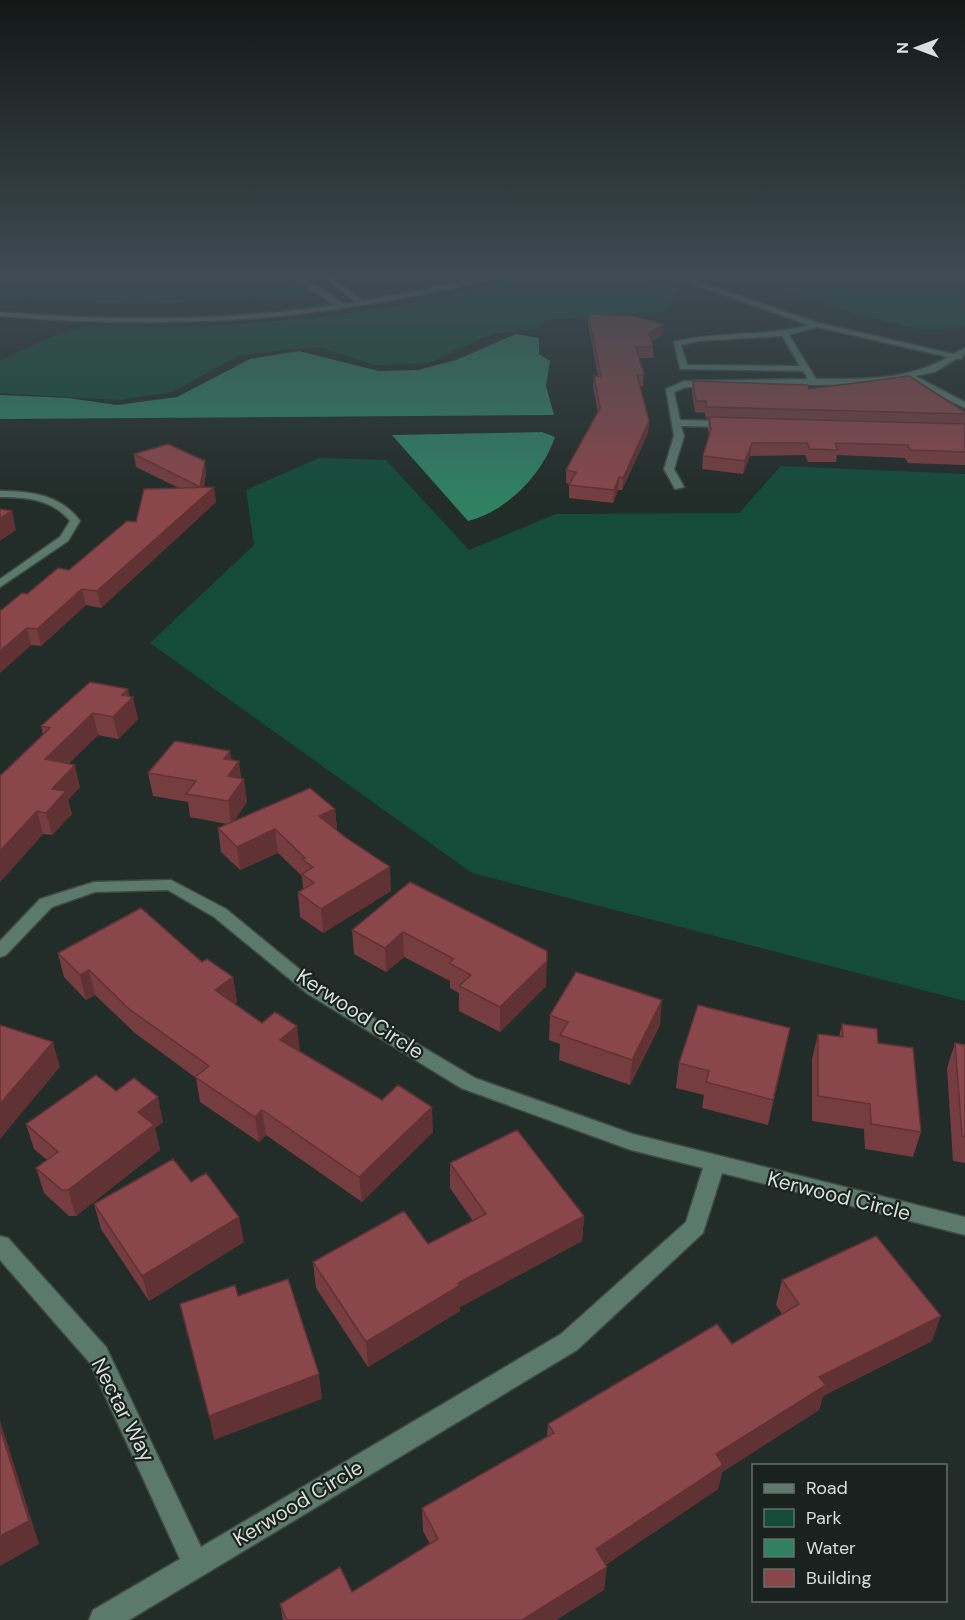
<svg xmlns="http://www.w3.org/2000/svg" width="965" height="1620" font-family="'DM Sans',sans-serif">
	<rect width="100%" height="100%" fill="#222c28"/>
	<path fill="#144c39" d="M 0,272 L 280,272 L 306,295 C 203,305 103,307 0,297 Z
		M 529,272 L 631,272 L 677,290 L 665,312 L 546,320 L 537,329 L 491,334 L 429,363 L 375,365 L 319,347 L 240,355 L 172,392 L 120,400 L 0,393 L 0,361 C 20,352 60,330 80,328 C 112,323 147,329 180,327 C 296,322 418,311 529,272 Z
		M 728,272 L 965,272 L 965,277 L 955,288 L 965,296 L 965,327 L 925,330 L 859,315 Z
		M 319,458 L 386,460 L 469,550 L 556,514 L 739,513 L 781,466 L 965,474 L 965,1001 L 472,873 L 150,643 L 254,545 L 246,490 Z"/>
	<path fill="#308064" d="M 516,334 L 539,338 L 539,354 L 550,361 L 546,386 L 554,415 L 0,419 L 0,395 L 68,398 L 117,405 L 177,397 L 250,359 L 299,351 L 379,371 L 418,370 L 456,360 Z
		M 542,432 L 555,437 C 542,475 507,511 468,521 L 392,435 Z"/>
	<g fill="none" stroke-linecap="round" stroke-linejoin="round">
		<defs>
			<path id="minor" d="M 289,272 L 296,272 L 344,304 L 355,302 L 318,272 L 325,272 L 362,301 L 443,286 L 494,272 L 505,272 C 485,283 442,290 417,295 C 280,324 140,328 0,316 L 0,312 C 112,321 224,322 335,305 L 296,280 Z
				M 457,272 L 468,272 L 439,281 L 436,279 Z
				M 658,272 L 668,272 L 819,323 L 953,354 L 965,348 L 965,353 L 961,359 L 956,359 L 935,372 L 915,376 L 965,402 L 965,408 L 905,379 L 883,384 L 686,387 L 674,392 L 680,420 L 729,421 L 734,424 L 729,427 L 681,426 L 684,436 L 674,469 L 684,487 L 675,489 L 664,469 L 674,436 L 666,389 L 684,381 L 808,379 L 803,371 L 680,369 L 674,342 C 719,331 765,337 809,325 ZM 817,327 L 948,357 C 907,381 862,379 816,379 L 789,335 ZM 782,336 L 800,366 L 687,365 L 681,345 L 698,341 Z
				M 0,491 C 31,491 61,495 80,521 L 68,541 L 0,587 L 0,579 L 60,537 L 70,521 C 52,499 26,497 0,497 Z
				M 171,880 L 226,909 L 320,986 L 475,1078 L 633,1134 L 965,1217 L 965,1235 L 722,1173 L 703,1233 L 577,1350 L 129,1620 L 89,1620 L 93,1610 L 180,1559 L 90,1363 L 0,1260 L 0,1236 L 8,1238 L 106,1347 L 201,1547 L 561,1334 L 686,1222 L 703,1168 L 631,1150 L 461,1088 L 308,994 L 214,917 L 168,890 L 95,892 L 52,907 L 6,955 L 0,957 L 0,941 L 40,899 L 94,882 Z"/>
		</defs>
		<use href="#minor" stroke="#3f4945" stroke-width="3"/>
		<use href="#minor" fill="#5b796c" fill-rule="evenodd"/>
	</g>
	<path fill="#763d40" d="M 588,314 L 663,335 L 652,341 L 653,347 L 653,358 L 639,358 L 644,375 L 643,386 L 640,386 L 649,421 L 648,433 L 622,490 L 618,490 L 613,503 L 569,498 L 569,485 L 570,484 L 566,483 L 566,470 L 598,412 L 593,388 L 594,376 L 598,376 L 588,324 Z
		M 693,381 L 809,389 L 965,412 L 965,465 L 908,463 L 905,458 L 837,455 L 836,462 L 808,462 L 805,455 L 750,456 L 743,474 L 702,469 L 703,456 L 709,436 L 708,429 L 709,419 L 706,418 L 705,413 L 695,412 L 692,393 Z
		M 134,454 L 206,473 L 204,487 L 216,502 L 101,608 L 86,605 L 41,646 L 31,645 L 0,673 L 27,594 L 69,570 L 136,522 L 179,488 L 136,467 Z
		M 128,689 L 129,697 L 138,719 L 118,739 L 98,735 L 68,764 L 80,787 L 68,800 L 72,814 L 52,835 L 43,834 L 0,882 L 0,776 L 43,734 L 41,726 Z
		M 231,760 L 241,778 L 247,802 L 234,821 L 335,809 L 337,830 L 391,891 L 323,933 L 300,917 L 298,892 L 303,889 L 302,876 L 278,853 L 240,870 L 221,852 L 218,828 L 227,824 L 190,817 L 188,802 L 153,796 L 148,773 Z
		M 410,882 L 546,986 L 500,1032 L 459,1011 L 459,993 L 450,988 L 450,981 L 404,957 L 386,972 L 354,954 L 352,930 Z
		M 58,953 L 202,962 L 233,977 L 237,1002 L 234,1004 L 300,1051 L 300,1052 L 433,1132 L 362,1202 L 266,1135 L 259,1142 L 200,1102 L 196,1078 L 135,1033 L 95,995 L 86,1000 L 64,977 Z
		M 550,1015 L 660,1025 L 630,1085 L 559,1060 L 560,1044 L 549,1040 Z
		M 842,1024 L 878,1043 L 921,1132 L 913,1157 L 865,1149 L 864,1129 L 812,1121 L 812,1059 L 818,1034 L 839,1037 Z
		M 790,1028 L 768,1125 L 702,1108 L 704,1095 L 676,1088 L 679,1063 Z
		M 955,1043 L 965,1045 L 965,1163 L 953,1161 L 947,1068 Z
		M 116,1091 L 163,1122 L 155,1128 L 160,1150 L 76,1216 L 69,1216 L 44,1193 L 36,1168 L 47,1160 L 34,1149 L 26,1124 Z
		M 450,1163 L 584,1216 L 582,1241 L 460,1307 L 460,1311 L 368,1367 L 316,1288 L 313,1262 L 428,1244 L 473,1221 L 450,1188 Z
		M 191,1182 L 244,1242 L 149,1301 L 101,1229 L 94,1204 Z
		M 782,1280 L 932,1341 L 823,1396 L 819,1410 L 722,1472 L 718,1489 L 605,1565 L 604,1590 L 556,1620 L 283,1620 L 280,1604 L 352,1592 L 430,1544 L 423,1531 L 422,1508 L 547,1436 L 548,1424 L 732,1344 L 782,1314 L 776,1305 Z"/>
	<path fill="#603234" d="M 664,324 L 663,335 L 648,343 L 649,333 Z
		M 649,421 L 648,433 L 622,490 L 623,478 Z
		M 752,443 L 750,456 L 743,474 L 745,461 Z
		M 205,461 L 206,473 L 202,498 L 214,487 L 216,502 L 101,608 L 97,591 L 200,487 Z
		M 619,477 L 618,490 L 613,503 L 614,490 Z
		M 12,511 L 16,530 L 0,541 L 0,518 Z
		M 82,589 L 86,605 L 41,646 L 37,629 Z
		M 27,628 L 31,645 L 0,673 L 0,651 Z
		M 128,689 L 130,701 L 133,697 L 138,719 L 118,739 L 113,717 L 122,695 Z
		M 93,713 L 98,735 L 50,782 L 45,759 Z
		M 230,751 L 233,769 L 239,761 L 242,783 L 244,779 L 247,802 L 231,825 L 224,759 Z
		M 75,765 L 80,787 L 68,800 L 72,814 L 52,835 L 46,813 L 52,789 Z
		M 335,809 L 337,832 L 319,816 Z
		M 37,811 L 43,834 L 0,882 L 0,851 Z
		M 275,829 L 278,853 L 240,870 L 237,847 Z
		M 390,867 L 391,891 L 323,933 L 321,909 Z
		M 403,932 L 404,957 L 386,972 L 385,948 Z
		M 547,961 L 546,986 L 500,1032 L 500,1007 Z
		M 89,970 L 95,995 L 86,1000 L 80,975 Z
		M 233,977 L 237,1002 L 219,1015 L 215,990 Z
		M 662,1000 L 660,1025 L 630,1085 L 632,1060 Z
		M 297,1026 L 300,1051 L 283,1065 L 280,1040 Z
		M 790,1028 L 785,1053 L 768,1125 L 773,1100 Z
		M 53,1042 L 60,1067 L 0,1139 L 0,1104 Z
		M 158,1097 L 163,1122 L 155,1128 L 160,1150 L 76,1216 L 68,1190 L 138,1112 Z
		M 432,1107 L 433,1132 L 362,1202 L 359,1177 Z
		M 262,1110 L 266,1135 L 259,1142 L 255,1117 Z
		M 584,1216 L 582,1241 L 460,1307 L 460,1311 L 368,1367 L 366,1342 L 458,1283 Z
		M 239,1217 L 244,1242 L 149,1301 L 142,1276 Z
		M 941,1316 L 932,1341 L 823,1396 L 819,1410 L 722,1472 L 718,1489 L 594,1573 L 596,1549 L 716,1454 L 819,1377 Z
		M 319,1374 L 322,1399 L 214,1440 L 209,1416 Z
		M 0,1420 L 39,1544 L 0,1566 Z
		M 607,1567 L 604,1590 L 556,1620 L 522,1620 Z"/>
	<path fill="#89474b" stroke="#603234" stroke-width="1.5" d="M 588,314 L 634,316 L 664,324 L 649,333 L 653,347 L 636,347 L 644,375 L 637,375 L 649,421 L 623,478 L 619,477 L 614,490 L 569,485 L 576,472 L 566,470 L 600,408 L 594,376 L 601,376 Z
		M 909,376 L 965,412 L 965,414 L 707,407 L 706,401 L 696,401 L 693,381 L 808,385 L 809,389 Z
		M 709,417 L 965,424 L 965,452 L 910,450 L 908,445 L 835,443 L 838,450 L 810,449 L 807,443 L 752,443 L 745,461 L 703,456 L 711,429 Z
		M 168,444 L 205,461 L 200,487 L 134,454 Z
		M 214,487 L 97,591 L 82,589 L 37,629 L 27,628 L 0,651 L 0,611 L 22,593 L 27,594 L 58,568 L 69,570 L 127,521 L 136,522 L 144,489 Z
		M 0,509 L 12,511 L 0,518 Z
		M 90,682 L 128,689 L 122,695 L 133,697 L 113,717 L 93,713 L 45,759 L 75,765 L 52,789 L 66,791 L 46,813 L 37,811 L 0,851 L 0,776 L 50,728 L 41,726 Z
		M 175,741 L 230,751 L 224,759 L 239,761 L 228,776 L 244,779 L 228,801 L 186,794 L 196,781 L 148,773 Z
		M 310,788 L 335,809 L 319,816 L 345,837 L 390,867 L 321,909 L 298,892 L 314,883 L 302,874 L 313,867 L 302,859 L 305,858 L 275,829 L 237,847 L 218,828 Z
		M 410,882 L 547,951 L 547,961 L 500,1007 L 459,986 L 471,975 L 449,963 L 454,959 L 403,932 L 385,948 L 352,930 Z
		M 141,908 L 202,962 L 207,959 L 233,977 L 215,990 L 262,1023 L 275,1012 L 297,1026 L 280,1040 L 382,1100 L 398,1085 L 432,1107 L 359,1177 L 262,1110 L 255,1117 L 195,1077 L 209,1066 L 129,1009 L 89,970 L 80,975 L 58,953 Z
		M 576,972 L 662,1000 L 632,1060 L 560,1035 L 568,1022 L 550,1015 Z
		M 698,1005 L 790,1028 L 773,1100 L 706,1082 L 709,1071 L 679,1063 Z
		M 842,1024 L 877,1029 L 878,1043 L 913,1048 L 921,1132 L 871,1124 L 870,1104 L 818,1096 L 818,1034 L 843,1037 Z
		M 0,1025 L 53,1042 L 0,1104 Z
		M 955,1043 L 965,1045 L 965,1137 L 962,1136 Z
		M 96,1075 L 116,1091 L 134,1078 L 158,1097 L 138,1112 L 154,1125 L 68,1190 L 62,1190 L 36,1168 L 58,1152 L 26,1124 Z
		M 517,1130 L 584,1216 L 458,1283 L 459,1286 L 366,1342 L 313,1262 L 404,1211 L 428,1244 L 486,1214 L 450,1163 Z
		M 173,1159 L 191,1182 L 206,1173 L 239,1217 L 142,1276 L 94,1204 Z
		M 876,1236 L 941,1316 L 819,1377 L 826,1385 L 716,1454 L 723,1465 L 596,1549 L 607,1567 L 522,1620 L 287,1620 L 280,1604 L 340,1567 L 352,1592 L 438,1539 L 422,1508 L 554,1433 L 548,1424 L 717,1324 L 732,1344 L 799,1304 L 782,1280 Z
		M 288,1279 L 319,1374 L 209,1416 L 180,1304 L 235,1285 L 238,1296 Z
		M 0,1428 L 29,1521 L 0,1536 Z"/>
	<linearGradient id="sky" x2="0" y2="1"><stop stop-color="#131816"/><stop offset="0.55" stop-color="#3e4b53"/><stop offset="1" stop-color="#3e4b53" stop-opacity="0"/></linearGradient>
	<rect width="965" height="499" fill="url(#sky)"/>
	<g text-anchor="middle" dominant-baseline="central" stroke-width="4.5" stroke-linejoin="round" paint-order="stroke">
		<g font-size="21" fill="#d9dfdc" stroke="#19221e">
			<text transform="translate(360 1014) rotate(33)">Kerwood Circle</text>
			<text transform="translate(839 1196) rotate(14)">Kerwood Circle</text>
			<text transform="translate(123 1410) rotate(63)">Nectar Way</text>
			<text transform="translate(298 1503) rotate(-31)">Kerwood Circle</text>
		</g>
	</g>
	<rect x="752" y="1464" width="195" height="138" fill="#19221e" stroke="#666e6a" stroke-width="1.5"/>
	<rect x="764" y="1484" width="30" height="9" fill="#5b796c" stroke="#666e6a" stroke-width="1.5"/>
	<text x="806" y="1494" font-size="18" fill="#d9dfdc">Road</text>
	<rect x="764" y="1509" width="30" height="18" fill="#144c39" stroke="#666e6a" stroke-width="1.5"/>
	<text x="806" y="1524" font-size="18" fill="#d9dfdc">Park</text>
	<rect x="764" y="1539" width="30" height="18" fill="#308064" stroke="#666e6a" stroke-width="1.5"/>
	<text x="806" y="1554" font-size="18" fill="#d9dfdc">Water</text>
	<rect x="764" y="1569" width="30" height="18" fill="#89474b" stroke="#666e6a" stroke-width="1.5"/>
	<text x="806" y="1584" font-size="18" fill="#d9dfdc">Building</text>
	<g transform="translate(917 48) rotate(270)" stroke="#19221e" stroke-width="4.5" paint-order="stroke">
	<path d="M0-4.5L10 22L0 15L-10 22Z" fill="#d9dfdc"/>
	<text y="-9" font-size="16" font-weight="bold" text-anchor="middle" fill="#d9dfdc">N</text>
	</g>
</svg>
